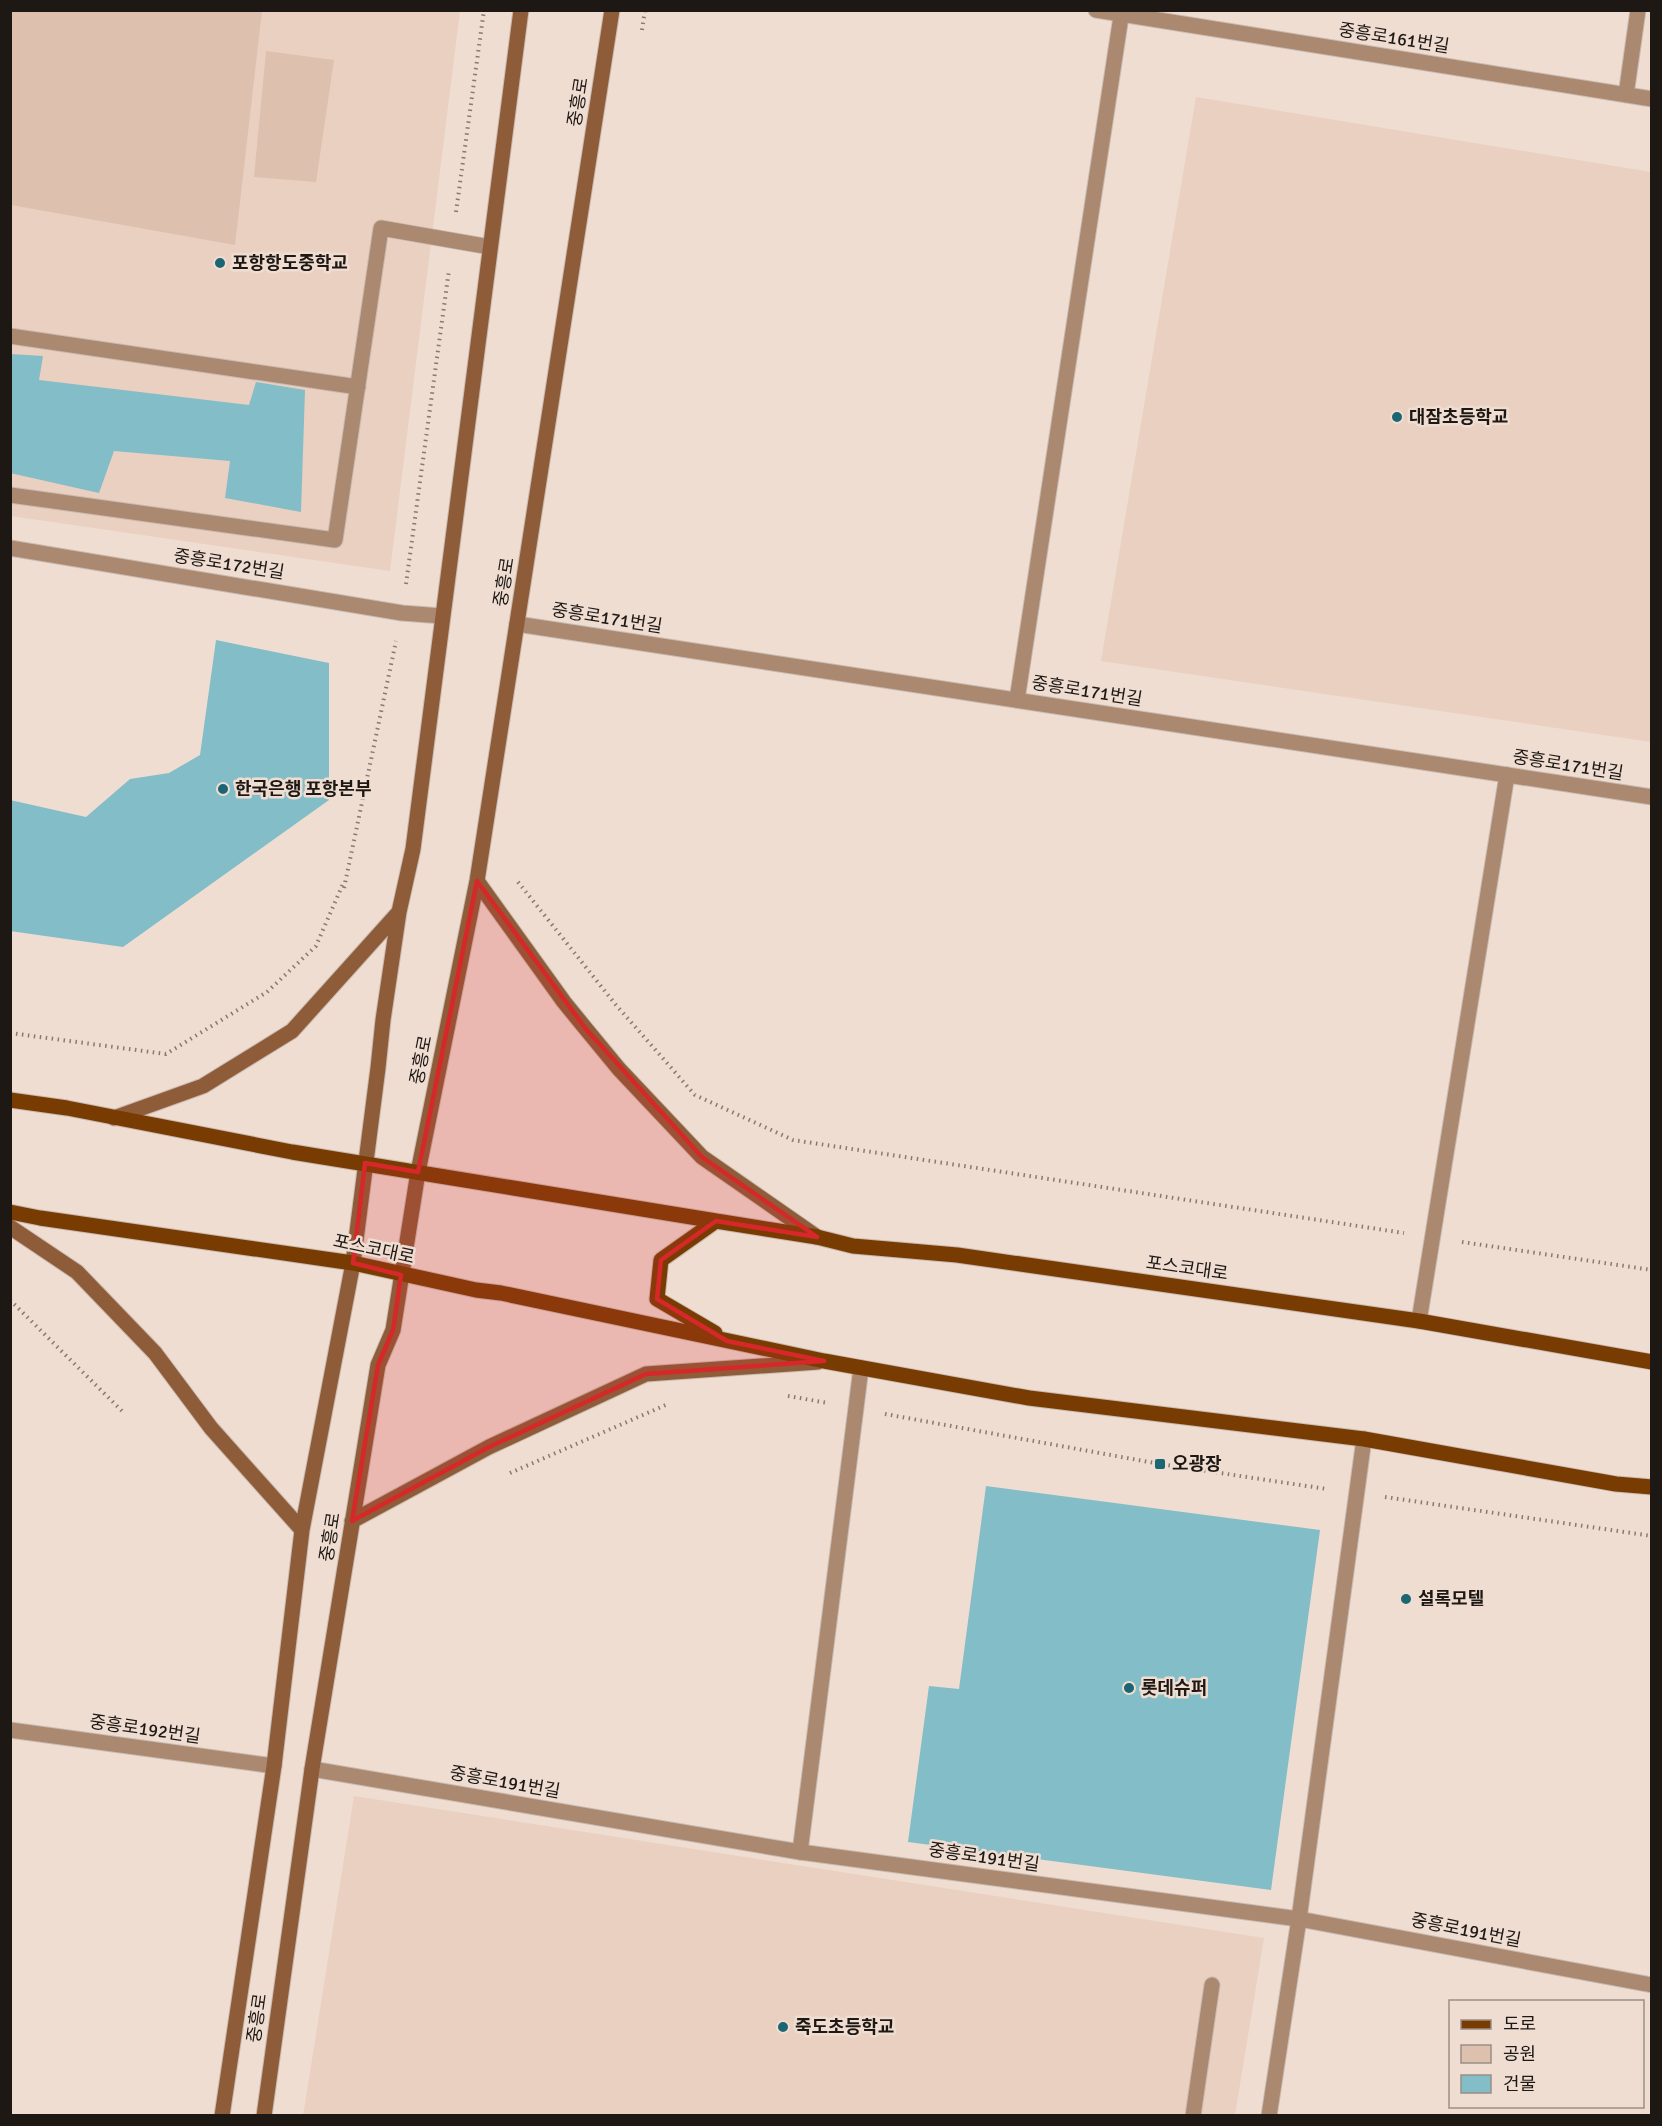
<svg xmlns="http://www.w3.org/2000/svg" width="1662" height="2126" font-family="Signika,'Noto Sans KR',sans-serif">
	<rect width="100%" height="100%" fill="#efddd2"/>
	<path fill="#e9d0c0" d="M 11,11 L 460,11 L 390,571 L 11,516 Z
		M 1196,97 L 1651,172 L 1651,742 L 1101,661 Z
		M 354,1796 L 1264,1938 L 1235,2115 L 303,2116 Z"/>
	<path fill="#ddc0ad" d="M 10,11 L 262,11 L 235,245 L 11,205 Z
		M 266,51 L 334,60 L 316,182 L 254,177 Z"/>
	<path fill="#83bdc8" d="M 10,354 L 43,356 L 39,380 L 249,405 L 256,382 L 305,390 L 301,512 L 225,498 L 230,461 L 114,451 L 99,493 L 10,473 Z
		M 216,640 L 329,663 L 329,800 L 123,947 L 10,931 L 10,800 L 86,817 L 130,779 L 169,773 L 200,755 Z
		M 986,1486 L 1320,1530 L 1271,1890 L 908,1842 L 929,1686 L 959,1689 Z"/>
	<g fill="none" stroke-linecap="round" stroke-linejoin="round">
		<defs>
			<path id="lane" d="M 10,336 L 358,387
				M 10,495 L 335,540 L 381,228 L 490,247
				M 1017,700 L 1122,10
				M 1419,1321 L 1507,775
				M 800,1852 L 861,1368
				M 1269,2116 L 1299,1919 L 1364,1439"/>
			<path id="street" d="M 1096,10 L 1652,99
				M 1626,95 L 1638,10
				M 10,548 L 402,613 L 442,616
				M 517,624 L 1652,797
				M 10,1730 L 274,1766
				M 312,1769 L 800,1852 L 1299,1919 L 1652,1985
				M 1193,2116 L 1212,1985"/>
			<path id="secondary" d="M 477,881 L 564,1002 L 586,1029 L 619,1069 L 702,1157 L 817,1237
				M 114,1118 L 203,1086 L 292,1031 L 399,912
				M 10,1227 L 77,1272 L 155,1353 L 211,1428 L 302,1530
				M 352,1521 L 489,1447 L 646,1374 L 818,1362
				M 222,2116 L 274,1766 L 302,1530 L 353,1263 L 378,1068 L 383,1020 L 399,912 L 413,849 L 521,10
				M 264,2116 L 312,1769 L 378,1365 L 393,1330 L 418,1172 L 477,881 L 612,10"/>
			<path id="primary" d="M 10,1100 L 67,1108 L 292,1152 L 716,1221 L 817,1237 L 853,1246 L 957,1255 L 1419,1321 L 1652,1362
				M 10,1212 L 40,1218 L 353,1263 L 476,1290 L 501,1293 L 824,1361 L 1029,1398 L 1364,1439 L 1616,1484 L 1652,1487
				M 715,1333 L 657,1299 L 661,1260 L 716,1221"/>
		</defs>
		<use href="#lane" stroke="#c9bab0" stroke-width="17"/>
		<use href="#street" stroke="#c9bab0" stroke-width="17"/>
		<use href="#secondary" stroke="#c9bab0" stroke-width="17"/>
		<use href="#primary" stroke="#c9bab0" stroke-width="17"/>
		<path stroke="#867a72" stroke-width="4" stroke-dasharray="1.5 4.5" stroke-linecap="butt" d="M 642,30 L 645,10
			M 456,212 L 484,10
			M 406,584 L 449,270
			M 518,882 L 616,1005 L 695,1095 L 793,1140 L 1404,1233
			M 344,888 L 396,641
			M 10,1033 L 166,1054 L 267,992 L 316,946 L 343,884
			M 1462,1242 L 1652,1270
			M 10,1300 L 122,1411
			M 788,1396 L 828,1403
			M 885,1414 L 1160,1464 L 1327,1489
			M 510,1473 L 668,1404
			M 1385,1497 L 1652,1536"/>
		<use href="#lane" stroke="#ab8870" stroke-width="15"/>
		<use href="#street" stroke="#ab8870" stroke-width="15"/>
		<use href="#secondary" stroke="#8e5c39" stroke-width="15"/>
		<use href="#primary" stroke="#783c03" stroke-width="15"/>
	</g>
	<path fill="#d62828" fill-opacity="0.2" stroke="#d62828" stroke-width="4.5" stroke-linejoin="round" d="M 477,881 L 586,1029 L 702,1157 L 817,1237 L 716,1221 L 661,1260 L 657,1299 L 727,1341 L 824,1361 L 646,1374 L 489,1447 L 352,1521 L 378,1365 L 393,1330 L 401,1275 L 353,1263 L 365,1163 L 418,1172 Z"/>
	<g fill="#1c6572" stroke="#efddd2" stroke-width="2">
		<circle cx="220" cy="263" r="6"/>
		<circle cx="1397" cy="417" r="6"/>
		<circle cx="223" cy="789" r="6"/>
		<rect x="1154" y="1458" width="12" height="12" rx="3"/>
		<circle cx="1406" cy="1599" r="6"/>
		<circle cx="1129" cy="1688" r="6"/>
		<circle cx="783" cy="2027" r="6"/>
	</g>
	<g text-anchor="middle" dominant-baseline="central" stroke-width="5" stroke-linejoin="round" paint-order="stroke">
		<g font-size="18" fill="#1e1814" stroke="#efddd2">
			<text transform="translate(1394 38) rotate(9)">중흥로161번길</text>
			<text transform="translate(578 102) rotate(-81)">중흥로</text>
			<text transform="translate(229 564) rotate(9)">중흥로172번길</text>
			<text transform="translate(504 582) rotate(-81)">중흥로</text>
			<text transform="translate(607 618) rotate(9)">중흥로171번길</text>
			<text transform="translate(1087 691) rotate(9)">중흥로171번길</text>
			<text transform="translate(1568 765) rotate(9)">중흥로171번길</text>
			<text transform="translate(421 1060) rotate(-79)">중흥로</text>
			<text transform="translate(374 1249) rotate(12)">포스코대로</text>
			<text transform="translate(1187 1268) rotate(8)">포스코대로</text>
			<text transform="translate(330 1537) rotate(-81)">중흥로</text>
			<text transform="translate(145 1729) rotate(8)">중흥로192번길</text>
			<text transform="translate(505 1782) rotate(10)">중흥로191번길</text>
			<text transform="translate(984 1857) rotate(8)">중흥로191번길</text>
			<text transform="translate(1466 1930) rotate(11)">중흥로191번길</text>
			<text transform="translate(257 2018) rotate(-82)">중흥로</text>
		</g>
		<g font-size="18" font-weight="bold" fill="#1e1814" stroke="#efddd2" text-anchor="start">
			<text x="232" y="263">포항항도중학교</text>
			<text x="1409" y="417">대잠초등학교</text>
			<text x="235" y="789">한국은행 포항본부</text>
			<text x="1172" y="1464">오광장</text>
			<text x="1418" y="1599">설록모텔</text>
			<text x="1141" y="1688">롯데슈퍼</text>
			<text x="795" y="2027">죽도초등학교</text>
		</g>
	</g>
	<rect width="1662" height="2126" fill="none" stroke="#1e1814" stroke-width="24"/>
	<rect x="1449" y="2000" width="195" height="108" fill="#efddd2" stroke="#9b8e86" stroke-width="1.5"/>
	<rect x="1461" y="2020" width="30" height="9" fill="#783c03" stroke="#9b8e86" stroke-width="1.5"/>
	<text x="1503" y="2030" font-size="18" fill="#1e1814">도로</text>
	<rect x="1461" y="2045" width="30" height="18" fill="#ddc0ad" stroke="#9b8e86" stroke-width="1.5"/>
	<text x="1503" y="2060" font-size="18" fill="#1e1814">공원</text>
	<rect x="1461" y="2075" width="30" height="18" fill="#83bdc8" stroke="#9b8e86" stroke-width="1.5"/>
	<text x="1503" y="2090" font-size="18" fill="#1e1814">건물</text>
</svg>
